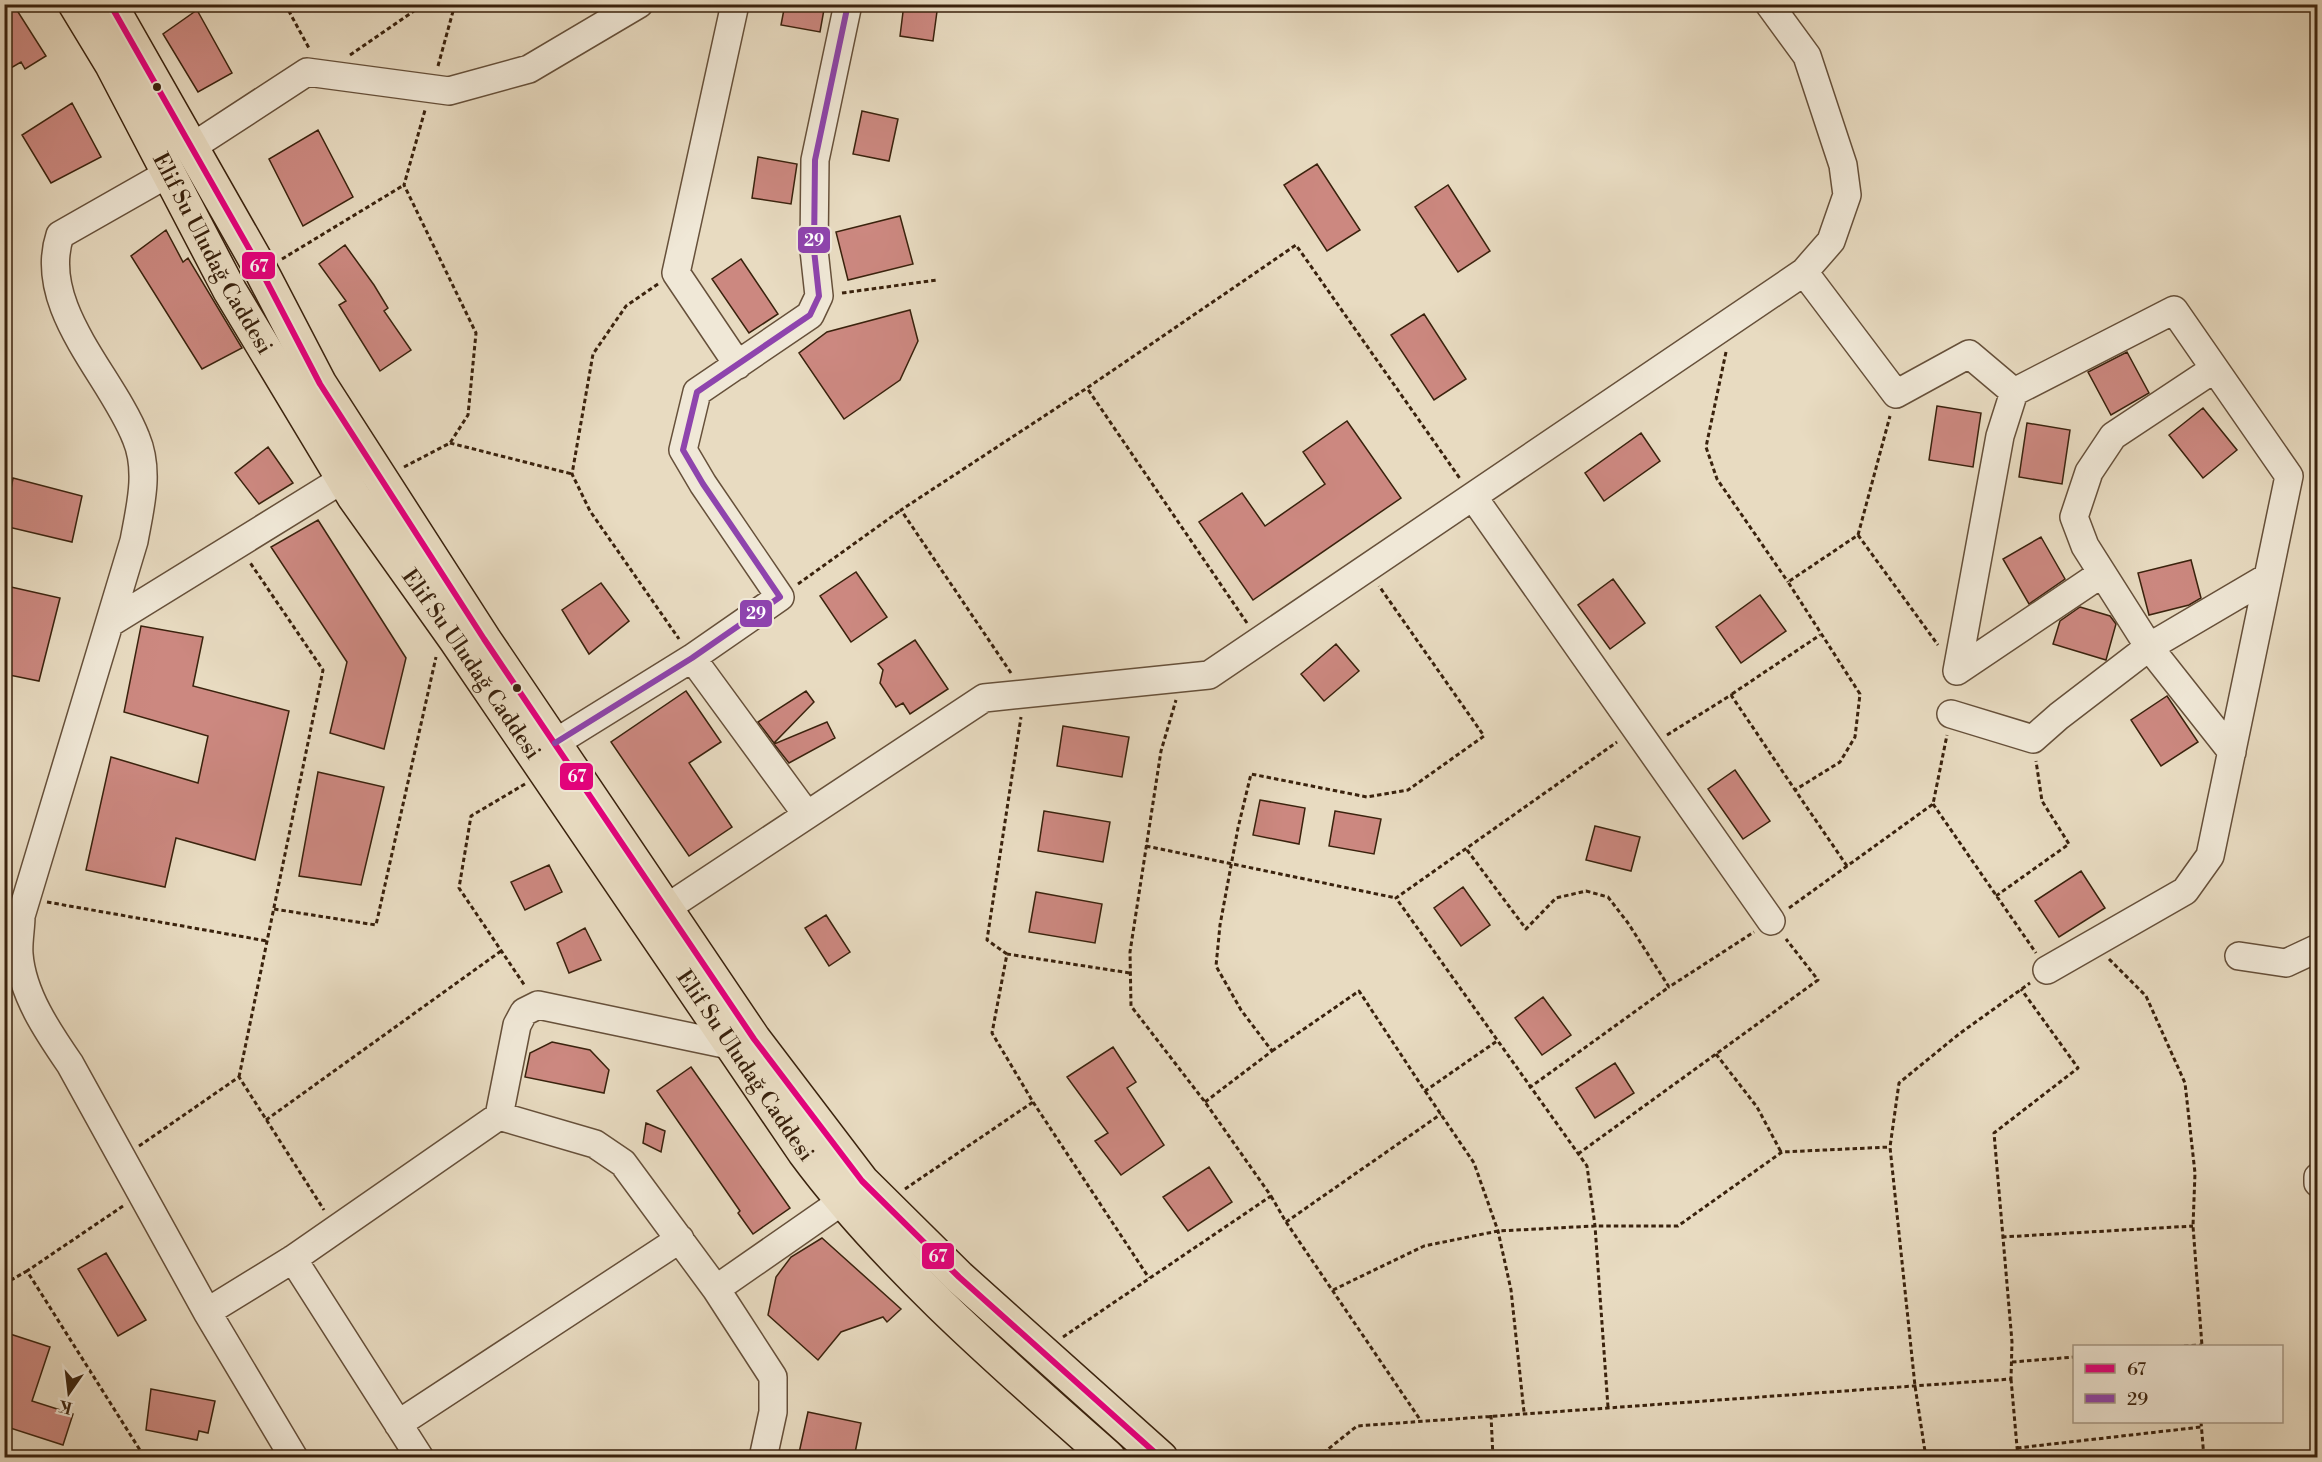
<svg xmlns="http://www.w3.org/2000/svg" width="2322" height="1462" font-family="'Libre Bodoni',serif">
	<rect width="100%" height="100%" fill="#e8dbc1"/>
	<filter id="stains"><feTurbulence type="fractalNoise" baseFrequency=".00333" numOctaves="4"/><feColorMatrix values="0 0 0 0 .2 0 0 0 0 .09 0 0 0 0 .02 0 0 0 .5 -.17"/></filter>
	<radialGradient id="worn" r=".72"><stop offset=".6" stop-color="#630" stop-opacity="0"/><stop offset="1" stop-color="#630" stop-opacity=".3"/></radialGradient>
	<path fill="#cc8880" stroke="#3a220d" stroke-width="1.5" d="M 4,4 L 13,4 L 46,56 L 25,69 L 21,62 L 4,72 Z
		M 785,4 L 825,4 L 820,32 L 781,25 Z
		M 904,4 L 938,4 L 933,41 L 900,36 Z
		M 197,10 L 232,73 L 198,92 L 163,34 Z
		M 72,103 L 101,157 L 51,183 L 22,135 Z
		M 862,111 L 898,119 L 889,161 L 853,154 Z
		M 318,130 L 353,197 L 303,226 L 269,159 Z
		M 758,157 L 797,164 L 791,204 L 752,198 Z
		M 1317,164 L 1360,230 L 1327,251 L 1284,185 Z
		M 1448,185 L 1490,251 L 1458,272 L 1415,207 Z
		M 900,216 L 913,264 L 848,280 L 836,232 Z
		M 166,230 L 183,262 L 188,258 L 242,348 L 202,369 L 131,256 Z
		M 345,245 L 374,285 L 388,308 L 384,311 L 411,350 L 380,371 L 339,305 L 346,301 L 319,264 Z
		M 741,259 L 778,314 L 749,333 L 712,279 Z
		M 910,310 L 918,341 L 900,380 L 844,419 L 799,353 L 827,332 Z
		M 1424,314 L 1466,379 L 1434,400 L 1391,335 Z
		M 2127,352 L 2149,393 L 2111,415 L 2088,372 Z
		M 1937,406 L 1981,413 L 1973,467 L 1929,460 Z
		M 2203,408 L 2237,450 L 2203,478 L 2169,435 Z
		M 1347,421 L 1401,498 L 1253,600 L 1199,522 L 1242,493 L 1265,526 L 1325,484 L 1303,452 Z
		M 2027,423 L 2070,430 L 2062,484 L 2019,477 Z
		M 1641,433 L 1660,461 L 1604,501 L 1585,473 Z
		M 268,447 L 293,483 L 259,504 L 235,473 Z
		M 13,478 L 82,496 L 72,542 L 4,526 Z
		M 318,520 L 406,658 L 384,749 L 330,733 L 347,662 L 271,547 Z
		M 2041,537 L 2065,579 L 2029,604 L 2003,559 Z
		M 2191,560 L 2201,598 L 2189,605 L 2149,615 L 2138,573 Z
		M 856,572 L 887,617 L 851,642 L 820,596 Z
		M 1613,579 L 1645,623 L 1610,649 L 1578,605 Z
		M 601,583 L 629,621 L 589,654 L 562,610 Z
		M 11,587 L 60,598 L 39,681 L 4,674 L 4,618 Z
		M 1760,595 L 1786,631 L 1741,663 L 1716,627 Z
		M 2080,607 L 2110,616 L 2116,624 L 2106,660 L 2053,644 L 2060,621 Z
		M 141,626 L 203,637 L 193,686 L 289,711 L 255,860 L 176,838 L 165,887 L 86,870 L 111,757 L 198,783 L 208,736 L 124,712 Z
		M 915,640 L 948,689 L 910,714 L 903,703 L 896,707 L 880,683 L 883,670 L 878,664 Z
		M 1336,644 L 1359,671 L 1324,701 L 1301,674 Z
		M 686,691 L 721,742 L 689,763 L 732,827 L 689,856 L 611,742 Z
		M 806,691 L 814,702 L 774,743 L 758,722 Z
		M 2167,696 L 2198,742 L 2161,766 L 2131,720 Z
		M 827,722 L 835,738 L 789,763 L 774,744 Z
		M 1063,726 L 1129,737 L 1122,777 L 1057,766 Z
		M 1735,770 L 1770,821 L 1743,839 L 1708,789 Z
		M 318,772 L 384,787 L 361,885 L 299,876 Z
		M 1260,800 L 1305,808 L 1299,844 L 1253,835 Z
		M 1044,811 L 1110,822 L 1103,862 L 1038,851 Z
		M 1335,811 L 1381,819 L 1374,854 L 1329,846 Z
		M 1595,826 L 1640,837 L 1631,871 L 1586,860 Z
		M 549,865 L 562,892 L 525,910 L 511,882 Z
		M 2081,871 L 2105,908 L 2059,937 L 2035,901 Z
		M 1463,887 L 1490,925 L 1461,946 L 1434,908 Z
		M 1036,892 L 1102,904 L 1095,943 L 1029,932 Z
		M 826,915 L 850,952 L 829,966 L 805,928 Z
		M 585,928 L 601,960 L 569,973 L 557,943 Z
		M 1543,997 L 1571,1035 L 1542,1055 L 1515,1018 Z
		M 552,1042 L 590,1050 L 609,1070 L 604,1093 L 525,1077 L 530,1053 Z
		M 1113,1047 L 1136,1082 L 1127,1088 L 1164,1145 L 1121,1175 L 1095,1141 L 1108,1133 L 1067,1077 Z
		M 1615,1063 L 1634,1093 L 1595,1118 L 1576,1088 Z
		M 691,1067 L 790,1208 L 753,1234 L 738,1213 L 740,1211 L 657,1091 Z
		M 646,1123 L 665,1131 L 661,1152 L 643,1143 Z
		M 1209,1167 L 1232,1202 L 1188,1231 L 1163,1197 Z
		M 822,1238 L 901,1309 L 887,1322 L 883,1317 L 841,1332 L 818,1360 L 768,1315 L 776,1277 L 791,1257 Z
		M 106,1253 L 146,1320 L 118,1336 L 78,1269 Z
		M 4,1332 L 50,1347 L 32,1401 L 73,1414 L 63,1445 L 4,1426 Z
		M 151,1389 L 215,1401 L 208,1433 L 199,1431 L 197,1440 L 146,1430 Z
		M 808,1412 L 861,1423 L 854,1458 L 820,1458 L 799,1453 Z"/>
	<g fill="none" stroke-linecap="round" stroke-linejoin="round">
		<defs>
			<path id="minor" d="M 735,4 L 676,273 L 738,365
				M 192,147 L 307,72 L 449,91 L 529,69 L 639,4
				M 169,173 L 60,235 C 36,307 112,376 136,438 C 150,471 140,508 134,541 L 21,916 C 21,928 18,942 19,954 C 22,994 48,1032 70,1064 L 207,1312 L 294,1458
				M 1804,272 L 1896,394 L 1969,354 L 2014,392 L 2174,310 L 2289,476 L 2210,856 L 2185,891 L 2047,970
				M 2214,369 L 2113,436 L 2089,472 L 2074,517 L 2085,546 L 2149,647 L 2232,752
				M 1474,498 L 1771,921
				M 110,623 L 343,479
				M 692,658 L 807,815
				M 1957,671 L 2000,436 L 2014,392
				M 1957,671 L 2101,574
				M 1951,714 L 2033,739 L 2059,716 L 2149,647 L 2268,577
				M 555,743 L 692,658 L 780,597 L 703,484 L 683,450 L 697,392 L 810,315 L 819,296 L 814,250 L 815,160 L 848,4
				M 665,909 L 984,698 L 1209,675 L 1804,272 L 1831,241 L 1847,195 L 1843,165 L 1807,56 L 1769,4
				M 2239,956 L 2286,963 L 2318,948
				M 499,1116 L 595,1144 L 623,1163 L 716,1289
				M 2318,1177 L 2318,1183
				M 293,1259 L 420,1458
				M 207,1312 L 293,1259 L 499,1116 L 517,1025 L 524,1012 L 538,1005 L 729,1045
				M 398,1424 L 680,1239
				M 763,1458 L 773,1412 L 773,1377 L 716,1289 L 841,1202"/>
			<g id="major">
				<path id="s1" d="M 75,4 L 112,65 L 230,291 L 354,497 L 455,639 L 804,1152 C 886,1263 1005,1366 1109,1458"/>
				<path d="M 110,4 L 255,259 L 320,384 L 484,639 L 754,1039 L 862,1181 L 959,1277 L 1161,1458"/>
			</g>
		</defs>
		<use href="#minor" stroke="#66503a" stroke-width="30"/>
		<use href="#major" stroke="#3a220d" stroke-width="36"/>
		<path stroke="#3a220d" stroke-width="3" stroke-dasharray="4.5 3" stroke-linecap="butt" d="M 285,4 L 310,50
			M 350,55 L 424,4
			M 438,66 L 455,4
			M 282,259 L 404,185
			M 658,284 L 626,306 L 593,354 L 572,474 L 590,511 L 679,639
			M 842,293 L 937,280
			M 1726,352 L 1706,447 L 1717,479 L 1788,582
			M 450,443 L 572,474
			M 404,467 L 450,443 L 468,415 L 476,333 L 404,185 L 425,110
			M 1858,535 L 1938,645
			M 798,584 L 901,510
			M 1247,623 L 1087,388 L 1296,245 L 1461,480
			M 1011,673 L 901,510 L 1087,388
			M 1732,694 L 1820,635
			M 1667,735 L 1731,695 L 1795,790
			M 525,784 L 471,816 L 459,888 L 525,986
			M 1933,804 L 2036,953
			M 1146,846 L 1396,898
			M 1467,850 L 1526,929 L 1556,898 L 1586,891 L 1608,897 L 1628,923 L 1669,987 L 1754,932
			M 1847,866 L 1795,790 L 1840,762 L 1855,737 L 1860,694 L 1788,582 L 1858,535 L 1890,416
			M 1996,896 L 2069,844 L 2042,801 L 2036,761
			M 47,902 L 267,941
			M 1789,908 L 1933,804 L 1947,735
			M 274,909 L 376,925 L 436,657
			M 1007,954 L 987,940 L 1021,717
			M 2109,959 L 2146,996 L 2185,1083 L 2195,1173 L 2193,1226 L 2202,1346
			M 1272,1051 L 1359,991 L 1425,1091 L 1497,1041
			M 1716,1054 L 1757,1107 L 1781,1152
			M 239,1077 L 323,670 L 249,561
			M 1529,1088 L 1669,987
			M 1425,1091 L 1474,1163 L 1498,1231 L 1511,1290 L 1524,1412
			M 1033,1102 L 1149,1278
			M 1205,1102 L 1272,1051 L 1241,1010 L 1216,966 L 1220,925 L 1238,828 L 1251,774 L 1367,797 L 1408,790 L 1484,736 L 1379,586
			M 266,1120 L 501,951
			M 139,1146 L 239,1077 L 324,1210
			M 1578,1154 L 1818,980 L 1786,939
			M 905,1189 L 1033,1102 L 992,1033 L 1007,954 L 1130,973
			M 1271,1196 L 1286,1222 L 1441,1114
			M 123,1206 L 27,1271 L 145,1458
			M 1286,1222 L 1421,1421
			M 2002,1237 L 2193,1226
			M 4,1284 L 27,1271
			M 1333,1290 L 1424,1246 L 1498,1231 L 1595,1226 L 1678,1226 L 1782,1152 L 1890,1147
			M 1063,1337 L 1271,1196 L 1205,1102 L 1131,1006 L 1130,952 L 1161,751 L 1176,700
			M 2184,1346 L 2202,1345
			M 2012,1362 L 2074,1357
			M 2011,1379 L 2018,1458
			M 1608,1407 L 1595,1226 L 1587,1166 L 1396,898 L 1617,742
			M 1491,1415 L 1493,1458
			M 2201,1422 L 2204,1458
			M 2017,1448 L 2201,1427
			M 1317,1458 L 1357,1426 L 2011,1379 L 2012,1342 L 1994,1133 L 2078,1068 L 2021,989
			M 1926,1458 L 1915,1386 L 1890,1147 L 1899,1083 L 1959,1034 L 2030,983"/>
		<use href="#minor" stroke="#f0e8d7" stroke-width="27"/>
		<use href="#major" stroke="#e8dbc1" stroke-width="33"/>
		<defs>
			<path id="bus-1" d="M 110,4 L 255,259 L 320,384 L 484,639 L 754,1039 L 862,1181 L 959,1277 L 1161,1458"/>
			<path id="bus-2" d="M 555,743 L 692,658 L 780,597 L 703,484 L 683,450 L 697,392 L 810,315 L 819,296 L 814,250 L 815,160 L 848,4"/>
		</defs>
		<use href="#bus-1" stroke="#f0e8d7" stroke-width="10"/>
		<use href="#bus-2" stroke="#f0e8d7" stroke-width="10"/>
		<use href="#bus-1" stroke="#e5007d" stroke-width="6"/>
		<use href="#bus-2" stroke="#8e44ad" stroke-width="6"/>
	</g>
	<g fill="#3a220d" stroke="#f0e8d7" stroke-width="2">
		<circle cx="157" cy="87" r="5"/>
		<circle cx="517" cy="688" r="5"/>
	</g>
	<g text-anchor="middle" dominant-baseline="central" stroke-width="5" stroke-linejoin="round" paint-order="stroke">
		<g font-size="22" fill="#3a220d" stroke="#f0e8d7">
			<text stroke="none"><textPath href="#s1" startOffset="285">Elif Su Uludağ Caddesi</textPath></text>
			<text stroke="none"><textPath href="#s1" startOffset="771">Elif Su Uludağ Caddesi</textPath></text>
			<text stroke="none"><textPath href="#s1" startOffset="1257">Elif Su Uludağ Caddesi</textPath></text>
		</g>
	</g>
	<g stroke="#f0e8d7" stroke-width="2">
		<rect x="797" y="226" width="34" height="28" rx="6" fill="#8e44ad"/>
		<rect x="241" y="251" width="35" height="29" rx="6" fill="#e5007d"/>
		<rect x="739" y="599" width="34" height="29" rx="6" fill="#8e44ad"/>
		<rect x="559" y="762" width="35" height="29" rx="6" fill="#e5007d"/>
		<rect x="921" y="1242" width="34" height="28" rx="6" fill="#e5007d"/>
	</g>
	<g font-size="16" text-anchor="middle" font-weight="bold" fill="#fff">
		<text x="814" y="246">29</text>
		<text x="259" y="272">67</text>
		<text x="756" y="619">29</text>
		<text x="577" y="782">67</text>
		<text x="938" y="1262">67</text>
	</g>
	<rect width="2322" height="1462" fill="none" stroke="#e8dbc1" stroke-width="24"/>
	<rect x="6" y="6" width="2310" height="1450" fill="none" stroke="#3a220d" stroke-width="3"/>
	<rect x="12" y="12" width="2298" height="1438" fill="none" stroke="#3a220d" stroke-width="1.5"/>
	<rect x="2073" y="1345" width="210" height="78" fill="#f0e8d7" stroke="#a79986" stroke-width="1.5"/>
	<rect x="2085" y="1364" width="30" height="9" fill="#e5007d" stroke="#a79986" stroke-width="1.5"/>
	<text x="2127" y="1375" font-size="18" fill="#3a220d">67</text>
	<rect x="2085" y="1394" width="30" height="9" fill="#8e44ad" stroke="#a79986" stroke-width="1.5"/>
	<text x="2127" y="1405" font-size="18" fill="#3a220d">29</text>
	<g transform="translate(69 1393) rotate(194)" stroke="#f0e8d7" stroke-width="4.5" paint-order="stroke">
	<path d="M0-4.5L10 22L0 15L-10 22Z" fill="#3a220d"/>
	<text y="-9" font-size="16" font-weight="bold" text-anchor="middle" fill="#3a220d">K</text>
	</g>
	<rect width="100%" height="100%" filter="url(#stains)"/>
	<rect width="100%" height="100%" fill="url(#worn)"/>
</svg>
